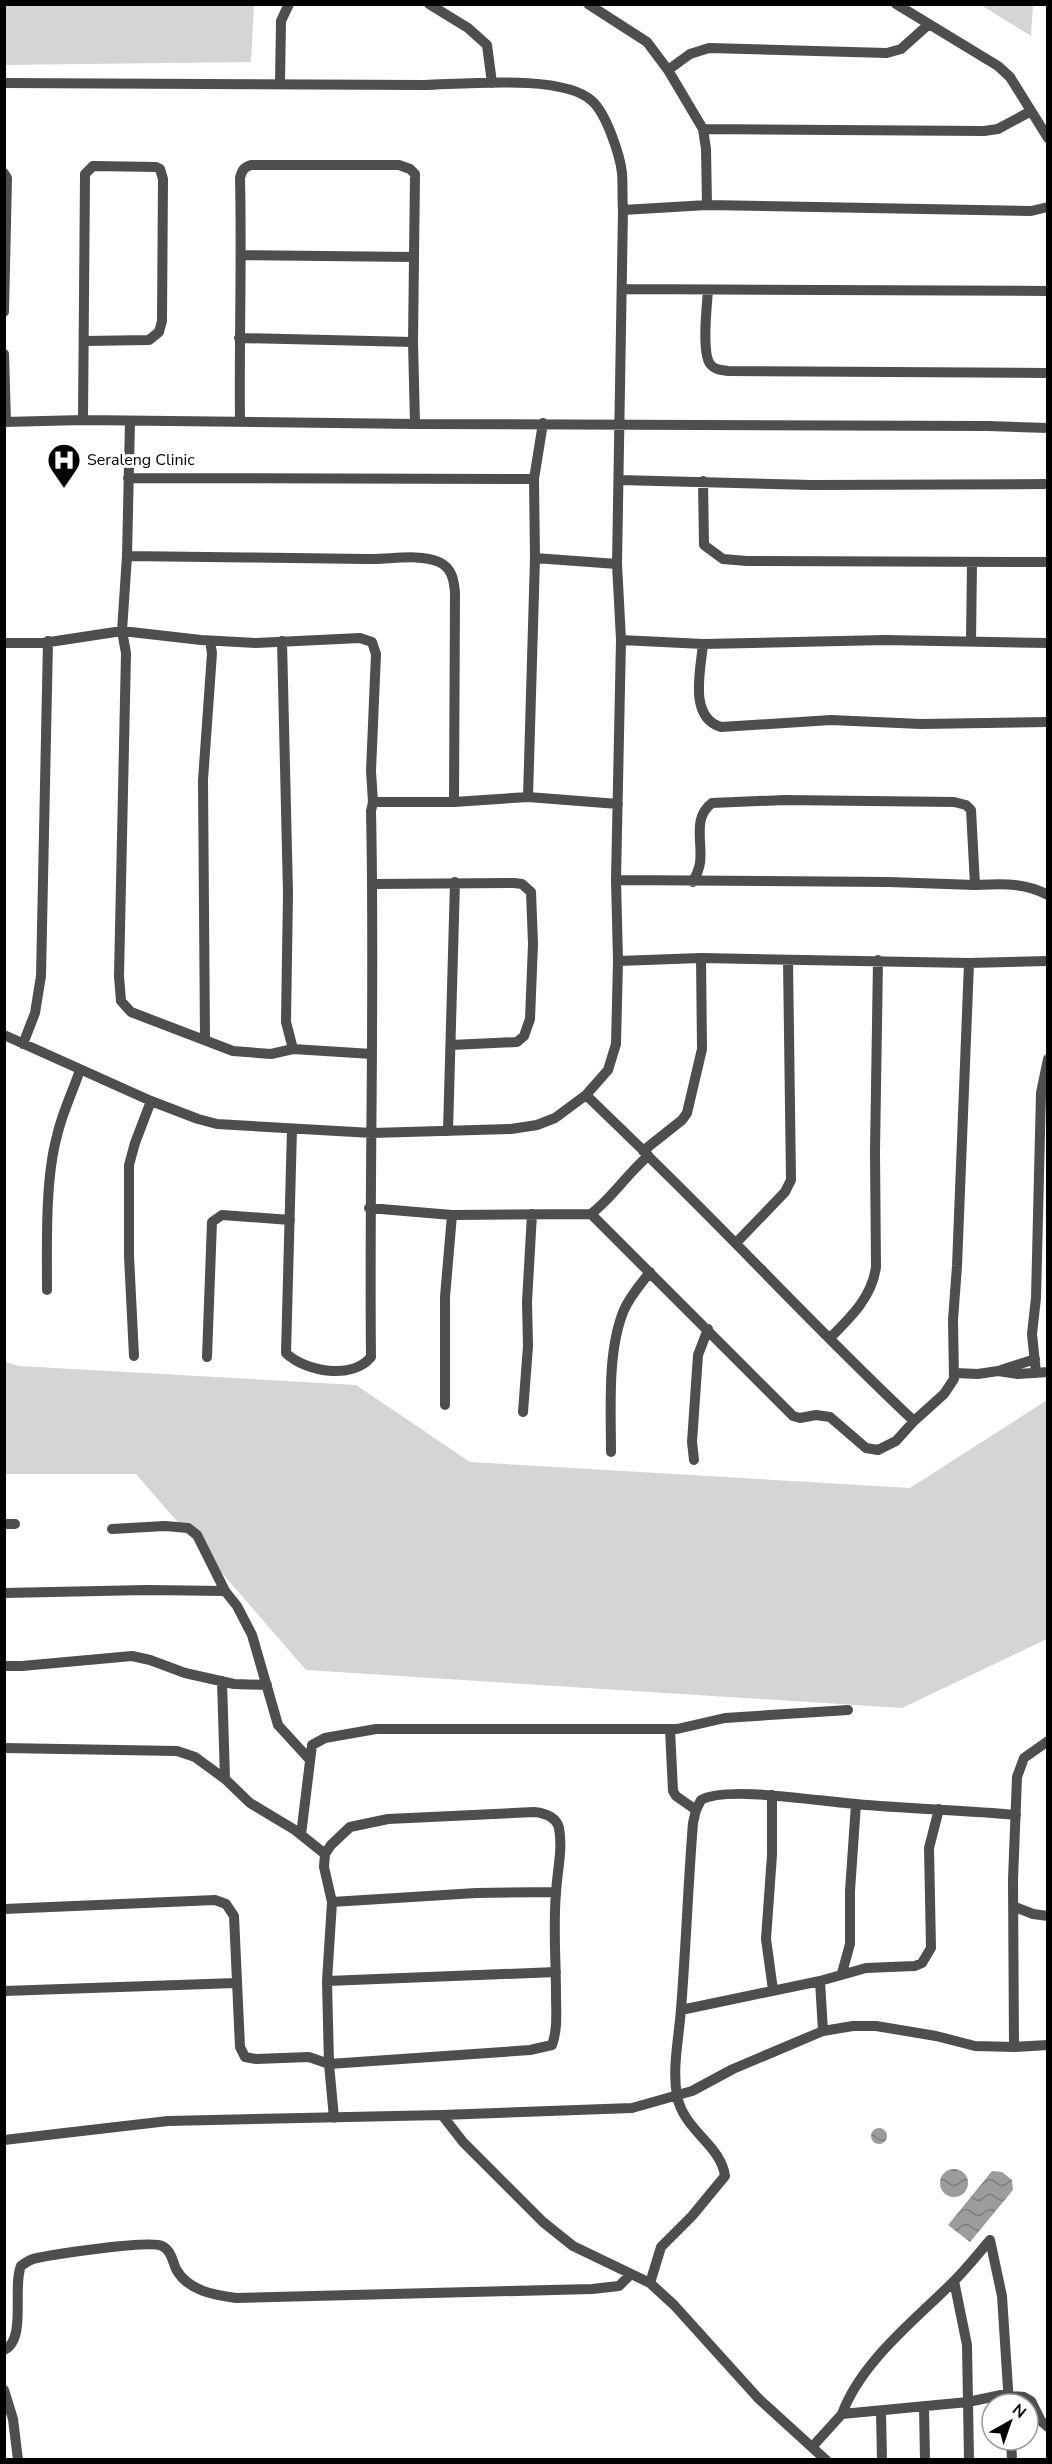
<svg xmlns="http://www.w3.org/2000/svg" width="1052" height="2464" font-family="'Nunito Sans',sans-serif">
	<defs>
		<pattern id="water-waves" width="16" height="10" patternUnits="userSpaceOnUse" patternTransform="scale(1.5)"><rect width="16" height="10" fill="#9c9c9c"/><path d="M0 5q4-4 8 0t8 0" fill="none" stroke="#7d7d7d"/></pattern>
	</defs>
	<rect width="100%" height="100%" fill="#fff"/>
	<path fill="#d5d5d5" d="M 4,5 L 254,5 L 251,62 L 5,65 Z
		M 981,5 L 1033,5 L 1031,36 Z
		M 5,1362 L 19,1366 L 356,1385 L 470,1462 L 910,1488 L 1047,1400 L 1047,1639 L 902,1708 L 306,1670 L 136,1474 L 5,1474 Z"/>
	<path fill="url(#water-waves)" d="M871 2136a8 8 0 1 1 16 0a8 8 0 1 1-16 0Z
		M940 2183a14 14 0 1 1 28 0a14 14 0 1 1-28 0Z
		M 992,2171 L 1002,2172 L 1012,2180 L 1013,2190 L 970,2242 L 948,2225 Z"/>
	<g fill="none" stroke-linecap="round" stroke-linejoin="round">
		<path stroke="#4e4e4e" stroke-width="10" d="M 429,4 L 468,28 L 487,45 L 492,83
			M 588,4 L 647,42 L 668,70
			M 896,4 L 998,66 L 1010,77 L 1048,138
			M 4,83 L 425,85 C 465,84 564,74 592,101 C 606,113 620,155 622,173 C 623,185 622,198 623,210 L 617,564 L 621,640 L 616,880 L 618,961 L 616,1044 L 608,1070 L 586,1095 L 555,1118 L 537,1125 L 511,1129 L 372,1133 L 217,1124 L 198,1119 L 151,1101 L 4,1035
			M 280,83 L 281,21 L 289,4
			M 703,129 L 984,131 L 998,129 L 1031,111
			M 4,173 L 7,178 L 4,312
			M 707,205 L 706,149 L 703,129 L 668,70 L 690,54 L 709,48 L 887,53 L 901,49 L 929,24
			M 623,210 L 707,205 L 1031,211 L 1048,207
			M 242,255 L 414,257
			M 622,289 L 1048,291
			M 708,290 C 707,305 701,355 711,365 C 715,370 722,370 728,371 L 1048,373
			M 239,338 L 413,342
			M 4,354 L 6,422
			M 83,420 L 85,174 L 93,166 L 156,167 L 160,169 L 163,179 L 162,321 L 159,332 L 149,340 L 85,341
			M 130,421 L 127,556 L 122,631 L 126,653 L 119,976 L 121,1001 L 131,1012 L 233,1051 L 271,1054 L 293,1049 L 372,1054
			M 240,421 C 239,340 242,259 240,178 C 242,170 244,167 251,165 L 399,165 L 410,169 L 415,174 L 413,342 L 415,424
			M 4,422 L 83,420 L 415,424 L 988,426 L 1048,428
			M 128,478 L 534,479
			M 619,480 L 812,485 L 1048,484
			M 703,481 L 704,545 L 723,559 L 747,561 L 1048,562
			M 127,556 C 207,557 286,558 366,559 C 389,560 418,553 439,562 C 452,568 454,580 455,593 L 454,802
			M 535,558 L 617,564
			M 621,640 L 703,644 L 885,640 L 1048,643
			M 282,641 L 288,893 L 286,1022 L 293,1049
			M 971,642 L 972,562
			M 4,643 L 43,643 L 122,631 L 201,640 L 256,643 L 360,638 L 372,642 L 376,654 L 371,771 L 373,802
			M 703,644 C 701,669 688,717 721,727 L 831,720 L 921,724 L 1048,722
			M 528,797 L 535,558 L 534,479 L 543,423
			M 616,880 L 889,882 L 975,885
			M 693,882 C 696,876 699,870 700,863 C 703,842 692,818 712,803 L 785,800 L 954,802 L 966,805 L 971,810 L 975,885 C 1002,884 1023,882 1048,895
			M 373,884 L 514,883 L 522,884 L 531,892 L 533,944 L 530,1019 L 524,1036 L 517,1042 L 451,1045
			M 618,961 L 701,958 L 969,963 L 1048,961
			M 205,1040 L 203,780 L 212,653 L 210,641
			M 23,1044 L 35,1013 L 41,976 L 48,641
			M 586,1095 L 648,1155
			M 292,1129 L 286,1353 C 306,1372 352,1380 371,1357 C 369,1175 375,993 371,811 L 373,802 L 454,802 L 528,797 L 618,804
			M 448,1131 L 455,882
			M 643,1151 L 682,1120 L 687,1113 L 702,1049 L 701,958
			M 369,1208 L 452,1215 L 591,1214 L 793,1416 L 800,1418 L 816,1415 L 830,1417 L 866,1448 L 878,1450 L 896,1441 L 914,1421 L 944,1394 L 954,1379 L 953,1320 L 957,1266 L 969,963
			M 591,1214 C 613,1197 627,1174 648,1156 C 738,1243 822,1335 914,1421
			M 736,1243 L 785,1192 L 791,1180 L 788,960
			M 47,1290 C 47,1244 45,1179 57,1136 C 62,1113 73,1091 80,1070
			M 830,1338 C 851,1317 872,1297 876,1267 L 875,1152 L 878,960
			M 134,1356 L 129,1256 L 129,1165 L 135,1143 L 151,1101
			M 207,1357 L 212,1222 L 222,1215 L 290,1220
			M 1001,1370 L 1035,1359
			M 955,1373 L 978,1374 L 998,1371 L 1018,1374 L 1048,1372
			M 1036,1373 L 1032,1334 L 1036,1298 L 1041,1093 L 1048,1059
			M 445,1405 L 445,1297 L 452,1215
			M 523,1412 L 528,1346 L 527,1302 L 532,1214
			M 611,1452 C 611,1409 607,1350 624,1310 C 630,1296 641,1284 650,1272
			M 694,1460 L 692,1442 L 698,1355 L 708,1329
			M 4,1524 L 15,1524
			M 112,1529 L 165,1526 L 188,1528 L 197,1535 L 225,1591 L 237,1606 L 252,1635 L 278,1725 L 310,1760
			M 4,1593 L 147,1590 L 225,1591
			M 4,1666 L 22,1666 L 132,1656 L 150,1660 L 185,1673 L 234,1684 L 267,1685
			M 222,1681 L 225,1779
			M 670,1729 L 673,1791 L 676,1796 L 696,1810
			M 4,1748 L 177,1751 L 195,1757 L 225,1779 L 250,1803 L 295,1830 L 325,1854
			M 772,1795 L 772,1855 L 766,1939 L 773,1990
			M 301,1835 L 312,1745 L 325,1738 L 376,1729 L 677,1729 L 725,1718 L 848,1710
			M 332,1902 L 476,1893 L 556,1892
			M 1015,1907 L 1033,1914 L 1048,1916
			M 4,1909 L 215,1900 L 226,1904 L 234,1916 L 240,2047 L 245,2057 L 256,2059 L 309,2057 L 329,2064 L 530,2050 L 552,2045 C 558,2028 556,2012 556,1994 C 556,1961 553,1926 556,1893 C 557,1871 563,1850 559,1828 C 556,1816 544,1813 534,1812 L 388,1819 L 350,1827 L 331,1845 L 325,1854 L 324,1867 L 332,1902 L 327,1981 L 329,2064 L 334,2118
			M 842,1973 L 850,1944 L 850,1891 L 856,1804
			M 327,1981 L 556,1972
			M 820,1981 L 823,2031
			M 4,1991 L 236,1983
			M 681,2010 L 820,1981 L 866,1968 L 915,1966 L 922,1963 L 931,1948 L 929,1848 L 939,1809
			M 1014,2047 L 1013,1880 L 1017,1777 L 1024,1758 L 1048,1741
			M 442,2115 L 463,2142 L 543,2222 L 573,2246 L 650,2283 L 674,2305 L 758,2398 L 826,2460
			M 4,2140 L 168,2121 L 442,2115 L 632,2108 L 692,2091 L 733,2069 L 823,2031 L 853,2026 L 876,2026 L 936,2036 L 975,2046 L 1014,2047 L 1048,2045
			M 990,2240 L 1002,2296 L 1009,2404
			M 954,2281 L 967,2345 L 969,2460
			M 650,2283 L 661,2247 L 692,2216 L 725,2176 C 721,2145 684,2131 677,2096 C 672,2067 679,2038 681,2009 C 686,1947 688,1885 693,1823 L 696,1810 L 701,1800 C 727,1785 823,1802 856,1804 C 909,1809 963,1810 1016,1815
			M 4,2350 C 27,2340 12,2287 21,2266 C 26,2262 31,2259 37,2258 C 56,2254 149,2240 162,2246 C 171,2250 172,2260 176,2269 C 188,2291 214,2295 236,2298 L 592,2289 L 619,2286 L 630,2275
			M 4,2390 L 13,2419 L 18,2460
			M 924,2407 L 925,2460
			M 881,2412 L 882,2460
			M 842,2414 C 861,2362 914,2321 953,2282 C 966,2269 978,2254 990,2240
			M 1011,2440 L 1012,2460
			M 813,2446 L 842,2414 L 968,2402 L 1001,2395 L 1024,2397 L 1031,2401 L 1041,2421 L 1048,2427"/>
	</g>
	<defs>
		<symbol id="hospital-pin" viewBox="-11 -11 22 30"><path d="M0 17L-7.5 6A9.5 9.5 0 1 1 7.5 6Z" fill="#000" stroke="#fff"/><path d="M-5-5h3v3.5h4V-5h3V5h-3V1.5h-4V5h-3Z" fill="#fff"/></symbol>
	</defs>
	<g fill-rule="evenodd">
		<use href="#hospital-pin" x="45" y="441" width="38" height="52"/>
	</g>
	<g text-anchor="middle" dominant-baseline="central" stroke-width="6" stroke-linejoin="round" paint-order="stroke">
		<g font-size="16" fill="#000" stroke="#fff" text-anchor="start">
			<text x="87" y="460">Seraleng Clinic</text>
		</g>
	</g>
	<rect width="1052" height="2464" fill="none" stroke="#000000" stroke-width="12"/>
	<g transform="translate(1010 2422) rotate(40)"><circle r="28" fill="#ffffff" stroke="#999999" stroke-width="1.5"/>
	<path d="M0-4.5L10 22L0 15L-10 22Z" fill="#000000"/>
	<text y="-9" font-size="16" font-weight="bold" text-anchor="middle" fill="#000000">N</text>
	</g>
</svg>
